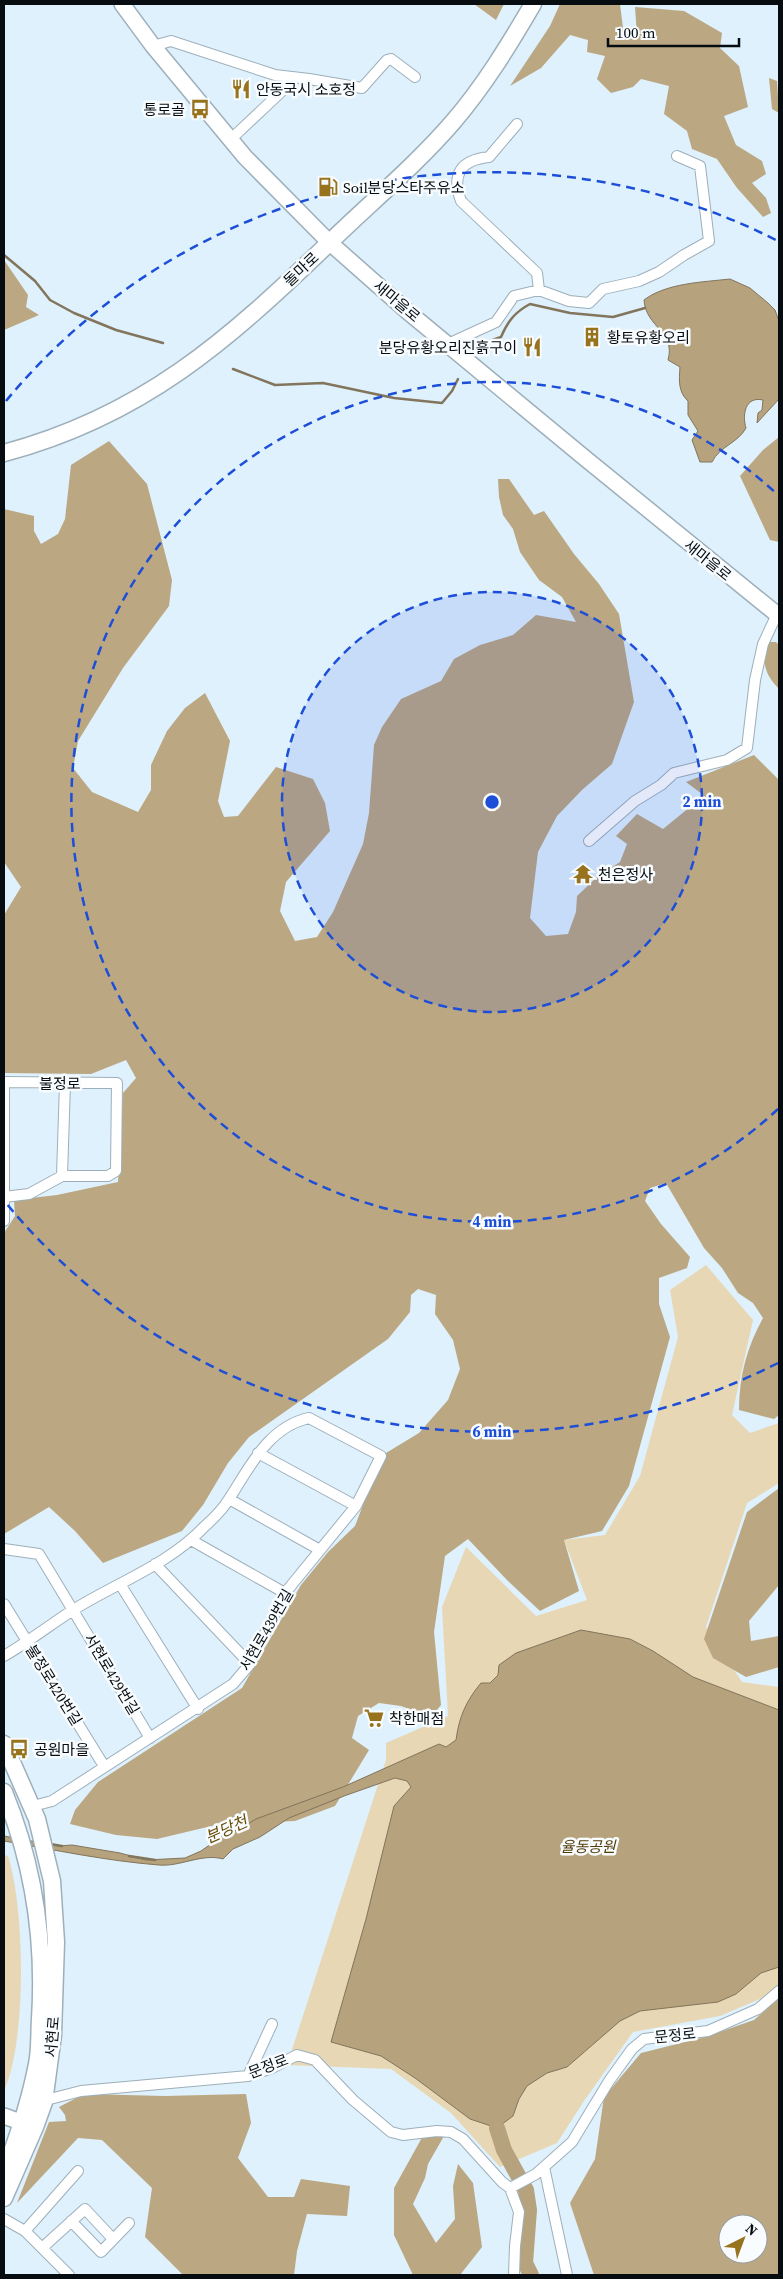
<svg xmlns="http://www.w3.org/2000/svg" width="783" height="2279" font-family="'Source Serif 4','Noto Sans KR',serif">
	<rect width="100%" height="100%" fill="#def1fd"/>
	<path fill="#e8d7b5" d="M 706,1265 L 753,1320 L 732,1415 L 750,1433 L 779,1423 L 779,1483 L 747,1503 L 706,1627 L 742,1682 L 779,1687 L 779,1991 L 720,2016 L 633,2032 L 584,2101 L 557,2143 L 500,2167 L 451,2113 L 391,2069 L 287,2065 L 386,1760 L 386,1743 L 448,1716 L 442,1607 L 466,1547 L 536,1616 L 587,1600 L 564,1540 L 605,1535 L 640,1476 L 678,1337 L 670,1290 Z
		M 4,1855 L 8,1856 C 25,1909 27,2040 4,2091 Z"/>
	<path fill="#bba781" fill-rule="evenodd" d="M 474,4 L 504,4 L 496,20 Z
		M 560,4 L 620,4 L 624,36 L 637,36 L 635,7 L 684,11 L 722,33 L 720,48 L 739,66 L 748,107 L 724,116 L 736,145 L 762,161 L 766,174 L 752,183 L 766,198 L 771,213 L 763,217 L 737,188 L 717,159 L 692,149 L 687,131 L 664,114 L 669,86 L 641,79 L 633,87 L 611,93 L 597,79 L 605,56 L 587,52 L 588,40 L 570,35 L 541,68 L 510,86 L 550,26 Z
		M 769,78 L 777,81 L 779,113 L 772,109 Z
		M 4,260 L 28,295 L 26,307 L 39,315 L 4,330 Z
		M 779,437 L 779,542 L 770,540 L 740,476 L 763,450 Z
		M 109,441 L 147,484 L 172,580 L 169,606 L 123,668 L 78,741 L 73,768 L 92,792 L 138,812 L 151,790 L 151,765 L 167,731 L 185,708 L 205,693 L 230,741 L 218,801 L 224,817 L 238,816 L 276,767 L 313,779 L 325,803 L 330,831 L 286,882 L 280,911 L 295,941 L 317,937 L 333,912 L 363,844 L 369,813 L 374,745 L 382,727 L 401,699 L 441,681 L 454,659 L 480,645 L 513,635 L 536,615 L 576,622 L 562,597 L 539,580 L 520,552 L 513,529 L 503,515 L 499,497 L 498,479 L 509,479 L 534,515 L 544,511 L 574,554 L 599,584 L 619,614 L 634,702 L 612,764 L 582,790 L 557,816 L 538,852 L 530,918 L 546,936 L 568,934 L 576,912 L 577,896 L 597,877 L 620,862 L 627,844 L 616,836 L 637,814 L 663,829 L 690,807 L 702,794 L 686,782 L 754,755 L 779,780 L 779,1415 L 774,1419 L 739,1410 C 739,1376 747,1347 763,1318 L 753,1303 L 738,1293 L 722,1268 L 704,1248 L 666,1183 L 650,1188 L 645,1201 L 661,1224 L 690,1257 L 687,1268 L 659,1278 L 659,1304 L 670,1337 L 629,1486 L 602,1531 L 564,1540 L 579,1591 L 540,1611 L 507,1580 L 468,1539 L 445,1556 L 434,1632 L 441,1705 L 431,1717 L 401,1706 L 379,1703 L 358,1716 L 352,1738 L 369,1750 L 335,1806 L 295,1821 L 220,1824 L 157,1839 L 116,1835 L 70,1824 L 75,1810 L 98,1782 L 242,1688 L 301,1585 L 328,1552 L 355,1526 L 377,1468 L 386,1453 L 419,1433 L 448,1400 L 460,1369 L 453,1340 L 435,1314 L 436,1295 L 418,1289 L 411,1295 L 410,1312 L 388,1339 L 249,1437 L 228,1463 L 203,1505 L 182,1531 L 103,1563 L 75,1531 L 49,1507 L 4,1534 L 4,1233 L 15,1216 L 14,1200 L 57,1195 L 118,1182 L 123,1093 L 136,1078 L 126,1060 L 91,1074 L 4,1073 L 4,915 L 21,887 L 4,862 L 4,509 L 34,516 L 34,531 L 41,544 L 58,534 L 65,519 L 71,465 Z
		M 768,642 L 776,642 L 779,645 L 779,689 C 765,674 761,663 768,642 Z
		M 779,1488 L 779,1585 L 749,1621 L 751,1641 L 779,1636 L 779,1667 L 746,1677 L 713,1658 L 704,1639 L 747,1512 Z
		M 779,1998 L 779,2275 L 594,2275 L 570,2203 L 595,2159 L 604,2097 L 641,2053 L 705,2037 L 754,2020 ZM 728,2224 L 758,2224 L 758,2254 L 728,2254 Z
		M 84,2094 L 165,2096 L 246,2094 L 251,2123 L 238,2158 L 268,2197 L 294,2197 L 301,2179 L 350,2186 L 347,2216 L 307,2214 L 297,2251 L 294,2275 L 183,2275 L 145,2237 L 152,2188 L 102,2140 L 78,2138 L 17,2203 L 49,2122 L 66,2121 L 65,2115 L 59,2107 Z
		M 424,2134 L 444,2136 L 428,2164 L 425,2178 L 413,2204 L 436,2243 L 455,2219 L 453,2186 L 458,2164 L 473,2183 L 482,2247 L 460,2275 L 413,2275 L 394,2235 L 394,2188 Z"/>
	<path fill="#b6a27c" stroke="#82755c" d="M 730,279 L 750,288 L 768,303 L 775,310 L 779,321 L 779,399 L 757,423 L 758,413 L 762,410 L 763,400 C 745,396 742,415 746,428 C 738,443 720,446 712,462 L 700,462 L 692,440 L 698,431 L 688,415 L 688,401 C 678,392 679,380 680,367 L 668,360 C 676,331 646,328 644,300 C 666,283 704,282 730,279 Z
		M 581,1630 L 630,1639 L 653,1651 L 693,1677 L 779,1710 L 779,1967 L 761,1973 L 736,1994 L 718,2002 L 640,2011 L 620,2021 L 567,2067 L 547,2073 L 527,2086 L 519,2099 L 513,2116 L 497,2128 L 470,2119 L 415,2078 L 381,2056 L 331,2042 L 366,1919 L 394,1806 L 411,1787 L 407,1781 L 395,1778 L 344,1796 L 289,1818 L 260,1837 L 233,1849 L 223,1859 C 202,1853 180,1867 159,1865 C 107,1861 55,1850 4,1841 L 4,1836 L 58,1846 L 72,1845 L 120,1853 L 146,1860 L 185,1858 L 201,1851 L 228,1832 L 238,1830 L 256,1819 L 343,1787 L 439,1744 L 446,1747 L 456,1740 C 459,1717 466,1701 481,1683 L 490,1683 L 498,1675 L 499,1665 L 516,1653 Z"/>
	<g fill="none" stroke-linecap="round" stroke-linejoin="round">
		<path stroke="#82755c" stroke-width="2.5" d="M 4,255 L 35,281 L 50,300 L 74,313 L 116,330 L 163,343
			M 475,346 L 501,337 C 508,321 515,312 530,304 L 570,313 L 613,317 L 645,308
			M 233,369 L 275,385 L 323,383 L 394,398 L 442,403 L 452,391 L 458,379
			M 50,1844 L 62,1846
			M 129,1856 L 155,1860"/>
		<path stroke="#b6a27c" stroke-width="16" d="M 497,2128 L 504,2150 L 526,2190 L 529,2210 L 525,2263 L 531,2275"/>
		<defs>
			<path id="street" d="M 153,46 L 171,41 L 275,75 L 309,79 L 362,88 L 387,60 L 391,59 L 415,77
				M 517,124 L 489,157 C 461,160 451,174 461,201 L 537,273 L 539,290
				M 230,140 L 282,91 L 286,77
				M 448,344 L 496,322 L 514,296 L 539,290 L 569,301 L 589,303 L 603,289 L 639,281 L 659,272 L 684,255 L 709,241 L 700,166 L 677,156
				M 589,841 L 635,801 L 661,785 L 674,773 L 727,760 L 747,748 L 755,680 L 763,644 L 777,614
				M 4,1082 L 117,1083 L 116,1171 L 108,1176 L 62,1176 L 29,1194 L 4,1197
				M 62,1176 L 65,1083
				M 4,1221 L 4,1082
				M 258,1453 L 356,1506
				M 229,1499 L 320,1550
				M 191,1540 L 285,1593
				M 4,1549 L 39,1554 L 150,1738
				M 155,1564 L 250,1664
				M 120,1584 L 198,1709
				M 4,1604 L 104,1766
				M 4,1656 C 28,1642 50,1625 73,1610 C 116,1583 168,1565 204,1527 C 213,1519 223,1509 229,1499 C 250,1467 268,1427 309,1418 L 381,1456 L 356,1506 L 285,1593 L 250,1664 L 233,1684 L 52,1801 L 33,1806
				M 248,2076 L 272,2024
				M 42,2101 L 81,2091 L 248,2076 L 272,2068 L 297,2055 L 315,2060 L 353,2100 L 391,2132 L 403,2135 L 437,2131 L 451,2132 L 463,2139 L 502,2182 L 510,2188 L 536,2174 L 572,2142 L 609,2081 L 632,2049 L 644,2039 L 708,2031 L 758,2009 L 779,1991
				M 544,2167 L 567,2275
				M 510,2188 L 519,2212 L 515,2246 L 514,2275
				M 4,2219 L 25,2231 L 69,2275
				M 71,2221 L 101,2252 L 129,2223
				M 25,2231 L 78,2171
				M 42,2248 L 85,2209 L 113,2239"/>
			<path id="secondary" d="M 122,4 L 153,46 L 245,157 L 329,242 L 407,311 L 586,459 L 779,616
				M 4,2116 L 34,2127"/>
			<path id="primary" d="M 4,453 C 143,416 227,341 329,243 C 370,203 415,166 453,122 C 484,86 509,45 533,4
				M 4,1744 L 37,1819 L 52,1881 L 56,1942 L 53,2035 L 44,2102 L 35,2127 L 4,2198
				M 4,1792 C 34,1865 45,1940 40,2019 C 39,2033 40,2050 37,2064 C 30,2101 18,2137 4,2173"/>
		</defs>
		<use href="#street" stroke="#9dafba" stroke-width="12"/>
		<use href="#secondary" stroke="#9dafba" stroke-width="18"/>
		<use href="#primary" stroke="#9dafba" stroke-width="19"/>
		<use href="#street" stroke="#fff" stroke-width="10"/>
		<use href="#secondary" stroke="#fff" stroke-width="15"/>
		<use href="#primary" stroke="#fff" stroke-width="16"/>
	</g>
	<circle cx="492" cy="802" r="210" fill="#1d4ed8" fill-opacity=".12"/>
	<g fill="none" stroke="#1d4ed8" stroke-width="2.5" stroke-dasharray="9 6">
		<circle cx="492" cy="802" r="210"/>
		<path d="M778 1109A420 420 0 1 1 778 495"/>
		<path d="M778 1363A630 630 0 0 1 6 1203M6 401A630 630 0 0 1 778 241"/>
	</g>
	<defs>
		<symbol id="restaurant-bare" viewBox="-9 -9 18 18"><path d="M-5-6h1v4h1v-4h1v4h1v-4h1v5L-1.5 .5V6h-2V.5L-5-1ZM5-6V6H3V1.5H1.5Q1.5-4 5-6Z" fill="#98731d" stroke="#f8fcfe" stroke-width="2.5" paint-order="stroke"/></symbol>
		<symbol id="bus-bare" viewBox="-9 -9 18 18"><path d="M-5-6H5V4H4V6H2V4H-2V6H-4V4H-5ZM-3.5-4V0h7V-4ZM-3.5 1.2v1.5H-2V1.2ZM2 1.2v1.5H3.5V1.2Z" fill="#98731d" stroke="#f8fcfe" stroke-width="2.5" paint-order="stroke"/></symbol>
		<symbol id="fuel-bare" viewBox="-9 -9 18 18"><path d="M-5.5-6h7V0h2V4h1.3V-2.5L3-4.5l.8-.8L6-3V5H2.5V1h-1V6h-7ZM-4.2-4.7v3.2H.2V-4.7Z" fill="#98731d" stroke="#f8fcfe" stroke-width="2.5" paint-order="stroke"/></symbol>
		<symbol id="building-bare" viewBox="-9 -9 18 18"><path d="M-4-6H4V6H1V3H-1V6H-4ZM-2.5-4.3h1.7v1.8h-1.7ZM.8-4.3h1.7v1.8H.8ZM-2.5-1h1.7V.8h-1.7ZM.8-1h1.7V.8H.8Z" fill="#98731d" stroke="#f8fcfe" stroke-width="2.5" paint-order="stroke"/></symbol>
		<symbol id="temple-bare" viewBox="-9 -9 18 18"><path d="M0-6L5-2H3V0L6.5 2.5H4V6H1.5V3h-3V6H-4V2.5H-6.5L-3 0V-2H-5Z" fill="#98731d" stroke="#f8fcfe" stroke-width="2.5" paint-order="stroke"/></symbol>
		<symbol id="supermarket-bare" viewBox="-9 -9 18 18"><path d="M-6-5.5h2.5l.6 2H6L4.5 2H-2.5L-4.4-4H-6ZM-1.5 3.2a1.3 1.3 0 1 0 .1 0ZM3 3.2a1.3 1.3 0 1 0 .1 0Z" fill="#98731d" stroke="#f8fcfe" stroke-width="2.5" paint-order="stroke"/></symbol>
	</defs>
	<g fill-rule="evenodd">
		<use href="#restaurant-bare" x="227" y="75" width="28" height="28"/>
		<use href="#bus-bare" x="186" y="95" width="28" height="28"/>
		<use href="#fuel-bare" x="314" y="173" width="28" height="28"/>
		<use href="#building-bare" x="578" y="323" width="28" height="28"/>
		<use href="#restaurant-bare" x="518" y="333" width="28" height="28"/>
		<use href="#temple-bare" x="569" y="860" width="28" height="28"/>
		<use href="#supermarket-bare" x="360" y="1704" width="28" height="28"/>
		<use href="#bus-bare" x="5" y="1735" width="28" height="28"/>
	</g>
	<g text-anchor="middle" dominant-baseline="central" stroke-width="5" stroke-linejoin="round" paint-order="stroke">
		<g font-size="15" fill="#070c10" stroke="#f8fcfe" text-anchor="start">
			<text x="256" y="89">안동국시 소호정</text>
			<text x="185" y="109" text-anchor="end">통로골</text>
			<text x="343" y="187">Soil분당스타주유소</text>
			<text x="607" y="337">황토유황오리</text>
			<text x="517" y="347" text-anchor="end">분당유황오리진흙구이</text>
			<text x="598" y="874">천은정사</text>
			<text x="389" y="1718">착한매점</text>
			<text x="34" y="1749">공원마을</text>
		</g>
		<g font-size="15" fill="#070c10" stroke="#f8fcfe">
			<text transform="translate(301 269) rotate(-43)">돌마로</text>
			<text transform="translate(397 301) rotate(40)">새마을로</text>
			<text transform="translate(708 560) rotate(39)">새마을로</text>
			<text x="60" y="1083">불정로</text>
			<text transform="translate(266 1630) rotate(-60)">서현로439번길</text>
			<text transform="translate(112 1674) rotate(59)">서현로429번길</text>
			<text transform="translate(54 1685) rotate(58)">불정로420번길</text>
			<text transform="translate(675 2035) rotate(-6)">문정로</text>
			<text transform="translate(52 2037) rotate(-85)">서현로</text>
			<text transform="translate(268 2066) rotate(-21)">문정로</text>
		</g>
		<g font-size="15" font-style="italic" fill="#523c0a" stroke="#f8fcfe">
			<text x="588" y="1846">율동공원</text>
		</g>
		<g font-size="16" font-style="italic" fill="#674b02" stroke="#f8fcfe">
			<text transform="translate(226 1829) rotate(-24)">분당천</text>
		</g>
	</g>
	<circle cx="492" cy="802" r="8" fill="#1d4ed8" stroke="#f8fcfe" stroke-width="2.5"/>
	<g font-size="15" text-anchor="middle" font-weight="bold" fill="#1d4ed8" stroke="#f8fcfe" stroke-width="5" stroke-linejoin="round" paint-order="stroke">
		<text x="702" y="807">2 min</text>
		<text x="492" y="1227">4 min</text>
		<text x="492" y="1437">6 min</text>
	</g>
	<rect width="783" height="2279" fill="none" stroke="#070c10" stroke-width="10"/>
	<g transform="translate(743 2239) rotate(42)"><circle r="24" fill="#f8fcfe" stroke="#989c9f"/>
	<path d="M0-4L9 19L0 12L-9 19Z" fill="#98731d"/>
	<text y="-8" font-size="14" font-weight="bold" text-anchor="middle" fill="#070c10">N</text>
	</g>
	<path d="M608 38v8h131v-8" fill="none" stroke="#070c10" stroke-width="2.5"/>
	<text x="616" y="38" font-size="15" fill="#070c10" stroke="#f8fcfe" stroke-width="4" paint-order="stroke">100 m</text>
</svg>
